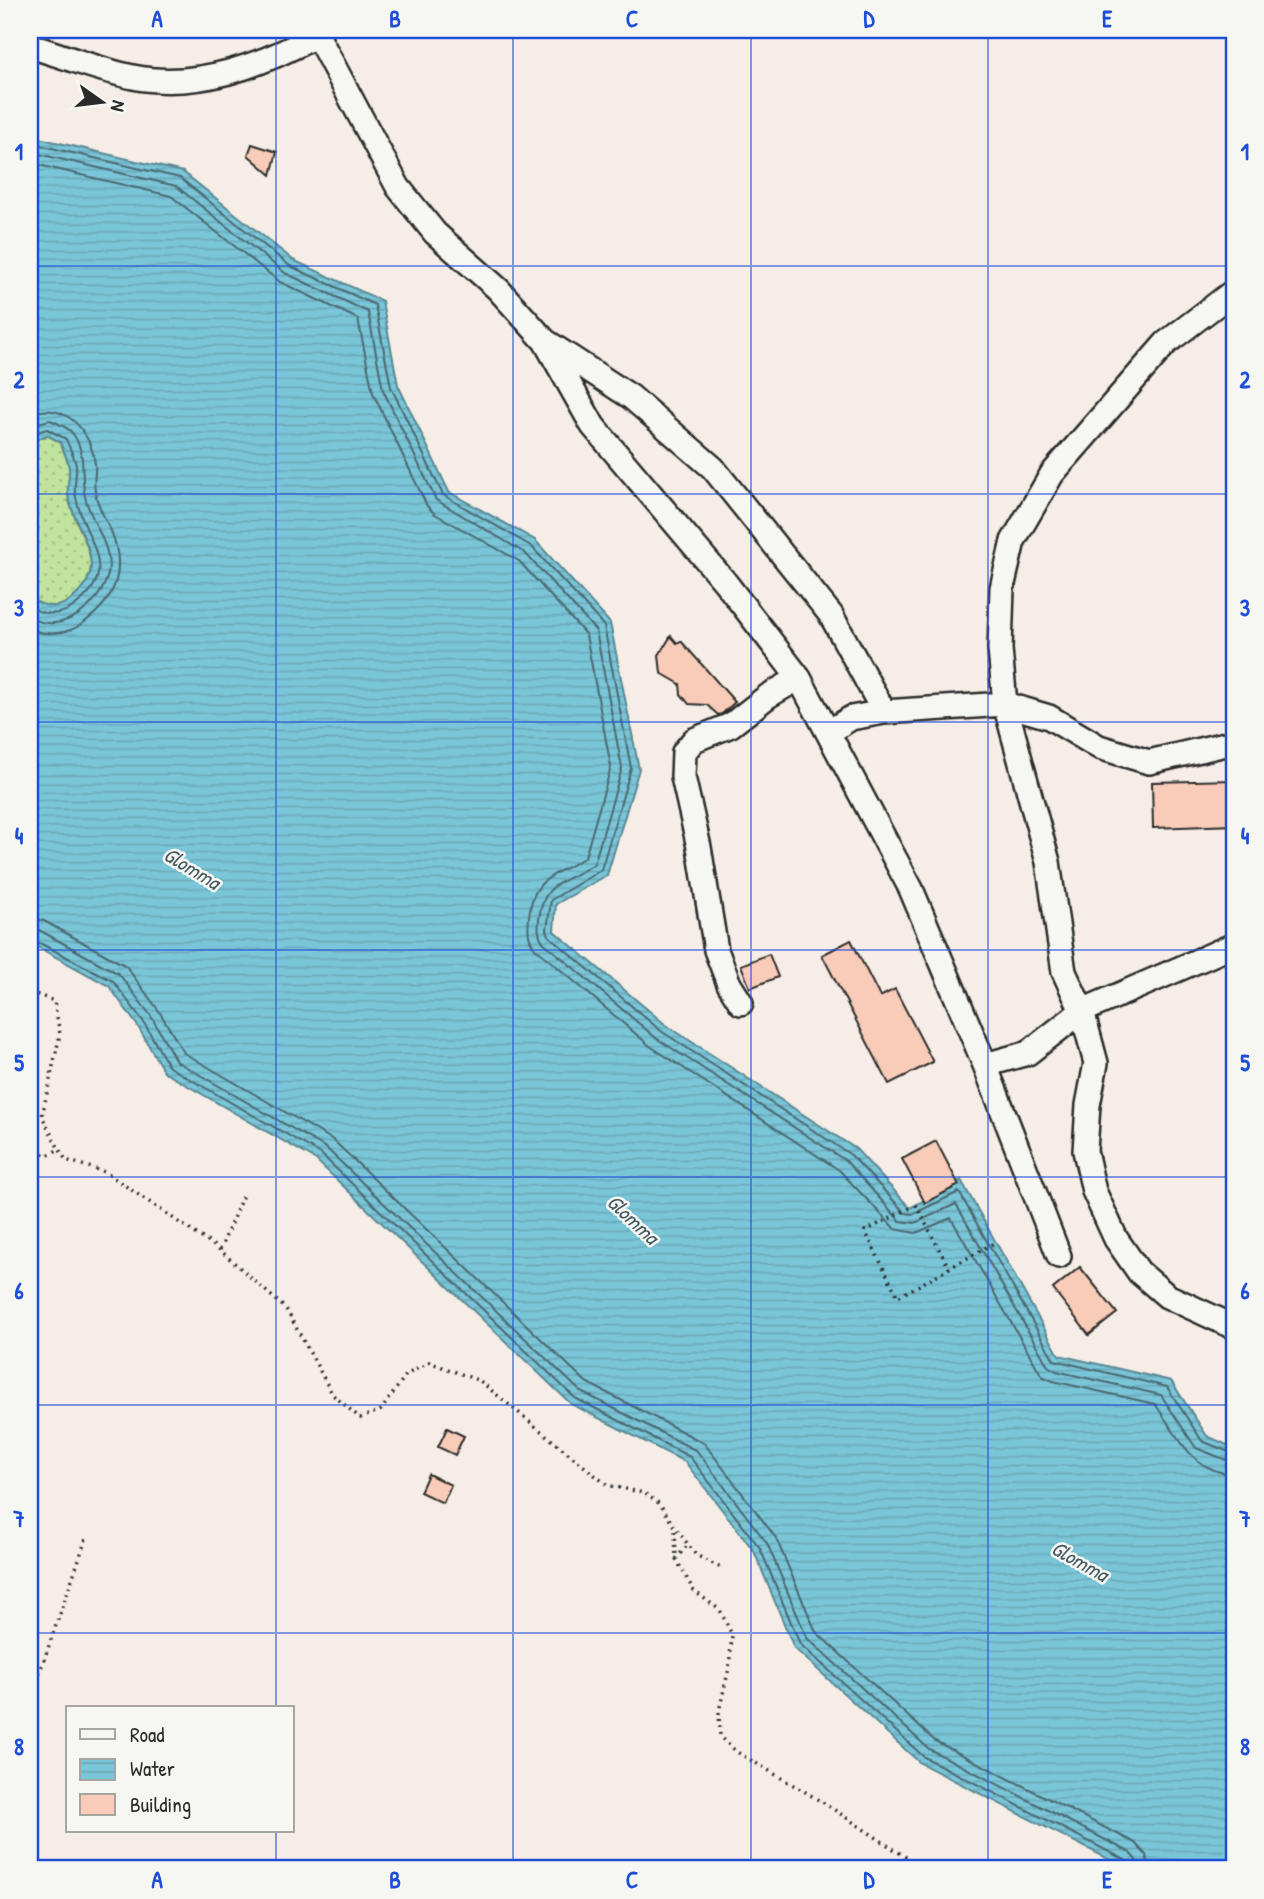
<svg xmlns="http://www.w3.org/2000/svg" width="1264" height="1899" font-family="'Patrick Hand',sans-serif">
	<defs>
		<pattern id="grass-dots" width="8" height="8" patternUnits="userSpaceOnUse" patternTransform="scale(1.75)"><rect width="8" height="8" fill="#c0e39d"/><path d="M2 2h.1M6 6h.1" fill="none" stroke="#a5c387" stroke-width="1.8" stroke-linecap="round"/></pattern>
		<pattern id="water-rules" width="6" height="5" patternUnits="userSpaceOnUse" patternTransform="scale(1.75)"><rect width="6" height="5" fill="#7ac6d9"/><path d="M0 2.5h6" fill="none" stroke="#6aaaba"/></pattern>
	</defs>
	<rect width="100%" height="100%" fill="#f6eee6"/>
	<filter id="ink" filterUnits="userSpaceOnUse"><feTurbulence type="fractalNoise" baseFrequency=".0143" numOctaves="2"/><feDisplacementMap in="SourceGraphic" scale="14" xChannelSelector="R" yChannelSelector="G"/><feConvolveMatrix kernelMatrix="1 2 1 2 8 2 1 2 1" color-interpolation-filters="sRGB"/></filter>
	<g filter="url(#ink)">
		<path fill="url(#grass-dots)" stroke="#768764" stroke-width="2" d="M 47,435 L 60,442 C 63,450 68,459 69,468 C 70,477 67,486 68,495 C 75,535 115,568 69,601 C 56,610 42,606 30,598 L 30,442 Z"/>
		<path fill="url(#water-rules)" stroke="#5a8893" stroke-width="2" d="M 30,136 L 183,172 L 293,260 L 382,301 L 398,385 L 449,492 L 535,540 L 610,623 L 639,769 L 607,875 L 556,904 L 554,931 L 666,1025 L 856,1149 L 910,1208 L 961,1180 L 1059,1355 L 1171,1381 L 1207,1436 L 1234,1448 L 1234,1869 L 1128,1869 L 920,1763 L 794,1648 L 754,1551 L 685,1462 L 571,1404 L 316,1160 L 164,1072 L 137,1025 L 109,986 L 30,943 L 30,598 C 42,606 56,610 69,601 C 115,569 76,535 68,495 C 67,486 70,477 69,468 C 68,459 63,450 60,442 L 47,435 L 30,442 Z"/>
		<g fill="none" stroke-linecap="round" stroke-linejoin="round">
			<path stroke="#4b6971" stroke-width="2" d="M 30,143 L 180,178 L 290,266 L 375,305 L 391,387 L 443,495 L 531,546 L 604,626 L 631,768 L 601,870 L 551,900 L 547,930 L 549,936 L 661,1031 L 851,1155 L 905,1213 L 913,1214 L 959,1192 L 1054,1360 L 1167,1387 L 1202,1441 L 1234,1454
				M 30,152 L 176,186 L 285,273 L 368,312 L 383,390 L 436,500 L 525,553 L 596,631 L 622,768 L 594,864 C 564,884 543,880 539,920 C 538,929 538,934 543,942 L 656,1038 L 846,1161 L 900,1221 L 915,1223 L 956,1204 L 1048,1366 L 1056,1371 L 1161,1395 L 1196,1448 L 1234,1463
				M 30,163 L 171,196 L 280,282 L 358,319 L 373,393 L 427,506 L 435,514 L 519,561 L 586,635 L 611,767 L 585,857 C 555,877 532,876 529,917 C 528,929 527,938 535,948 L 650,1046 L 839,1170 L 895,1229 L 916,1233 L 951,1218 L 1042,1376 L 1053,1381 L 1155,1404 C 1177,1434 1191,1472 1234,1474
				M 30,414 C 65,400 91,431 95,464 C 96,473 93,482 95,491 C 97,506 105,518 111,531 C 127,570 115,601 82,624 C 68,634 45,636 30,629
				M 30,425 L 50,420 C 58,423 68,427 73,434 C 86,452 81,471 84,491 C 87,519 114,545 108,574 C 101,605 61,637 30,617
				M 30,434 L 47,429 L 66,439 C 69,447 74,456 76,465 C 77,474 74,483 75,492 C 81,539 127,571 71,608 C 58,617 41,614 30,607
				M 30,918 L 44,921 L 126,966 L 159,1011 L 184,1053 L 333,1140 L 586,1382 L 704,1443 L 776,1538 L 816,1632 L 935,1741 L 1135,1843 L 1146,1855 L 1149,1869
				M 30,929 L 39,930 L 119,974 L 151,1016 L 176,1061 L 326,1148 L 580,1391 L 697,1451 L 767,1543 L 807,1638 L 929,1749 L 1129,1852 L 1136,1860 L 1138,1869
				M 30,938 L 113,981 L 143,1021 L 169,1067 L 321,1154 L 575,1398 L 690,1457 L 760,1548 L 800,1644 L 924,1757 L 1125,1860 L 1129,1869"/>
		</g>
		<path fill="#f8ccb8" stroke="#2b2b2b" stroke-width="2" d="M 252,144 L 277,152 L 271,175 L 248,155 Z
			M 671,636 L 677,643 L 681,641 L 735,702 L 722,714 L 718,715 L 707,705 L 689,704 L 681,694 L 680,684 L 661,673 L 659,655 Z
			M 1234,780 L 1234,825 L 1153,828 L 1152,782 Z
			M 851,940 L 880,997 L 895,989 L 933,1062 L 889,1084 L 822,955 Z
			M 769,954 L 778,977 L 750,988 L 741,965 Z
			M 936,1141 L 959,1185 L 925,1203 L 902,1159 Z
			M 1080,1267 L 1117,1313 L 1089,1335 L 1053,1289 Z
			M 447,1428 L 464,1436 L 455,1455 L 438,1447 Z
			M 428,1474 L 451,1485 L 443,1503 L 420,1492 Z"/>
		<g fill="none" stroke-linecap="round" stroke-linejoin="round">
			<defs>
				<path id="minor" d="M 318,30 L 317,35 L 398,187 L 435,233 L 498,289 L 545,341 L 631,397 L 713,468 L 831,615 L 884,712 L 851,718 L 829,732
					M 30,46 C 64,56 98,70 133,77 C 197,90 262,65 317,35
					M 1234,291 L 1166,343 L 1052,474 L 1013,541 L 1002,588 L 1000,649 L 1005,704 L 1048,862 L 1064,972 L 1082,1011 L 1096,1063 L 1088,1105 L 1085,1151 L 1094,1191 L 1116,1239 L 1139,1272 L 1167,1296 L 1234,1327
					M 545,341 L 593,426 L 725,582 L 799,678 L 911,889 L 985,1065 L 1059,1256
					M 884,712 L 1005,704 L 1049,717 L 1099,747 L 1149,762 L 1234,742
					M 741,1003 L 729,984 L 716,950 L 699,847 L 683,777 L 684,752 L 694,740 L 731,725 L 768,696 L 799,678
					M 985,1065 L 1028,1053 L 1082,1011 L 1234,945"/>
			</defs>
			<use href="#minor" stroke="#2b2b2b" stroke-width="28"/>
			<path stroke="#2b2b2b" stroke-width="3.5" stroke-dasharray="2 5" stroke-linecap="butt" d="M 30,992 L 54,1001 L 60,1034 L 42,1116 L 59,1149 L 66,1160 L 105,1172 L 220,1250 L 286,1309 L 333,1395 L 360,1418 L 381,1410 L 406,1375 L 429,1362 L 480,1381 L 607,1485 L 644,1493 L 660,1504 L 675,1528 L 676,1559 L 694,1591 L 720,1610 L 732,1635 L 729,1668 L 719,1711 L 720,1737 L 737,1752 L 824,1803 L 924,1869
				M 30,1147 L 47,1156 L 59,1149
				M 916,1205 L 949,1268
				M 910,1208 L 865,1231 L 898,1297 L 994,1243
				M 220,1250 L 244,1192
				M 677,1530 L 696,1555 L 721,1568
				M 676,1559 L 688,1544
				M 30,1700 L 87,1536"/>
			<use href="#minor" stroke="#f6f6f2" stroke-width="23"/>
		</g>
	</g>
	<path fill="none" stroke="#1d4ed8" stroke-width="2" stroke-opacity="0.55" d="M 276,30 L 276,1708M 513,30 L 513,1869M 751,30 L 751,1869M 988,30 L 988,1869M 30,266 L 1234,266M 30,494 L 1234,494M 30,722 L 1234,722M 30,950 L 1234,950M 30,1177 L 1234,1177M 30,1405 L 1234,1405M 30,1633 L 1234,1633M 276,1831 L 276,1869"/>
	<g text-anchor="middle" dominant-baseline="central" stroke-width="5" stroke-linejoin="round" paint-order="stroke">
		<g font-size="21" font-style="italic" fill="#435a5f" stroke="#f6f6f2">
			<text transform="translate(192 868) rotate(31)">Glomma</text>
			<text transform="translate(633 1219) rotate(43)">Glomma</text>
			<text transform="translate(1080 1561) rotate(29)">Glomma</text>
		</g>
	</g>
	<rect width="1264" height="1899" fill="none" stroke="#f6f6f2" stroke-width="77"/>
	<rect x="66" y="1706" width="228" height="126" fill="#f6f6f2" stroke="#a5a5a2" stroke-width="2"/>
	<rect x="80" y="1729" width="35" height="10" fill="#f6f6f2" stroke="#a5a5a2" stroke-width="2"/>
	<text x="130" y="1742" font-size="21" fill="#2b2b2b">Road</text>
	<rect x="80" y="1759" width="35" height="21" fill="url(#water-rules)" stroke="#a5a5a2" stroke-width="2"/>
	<text x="130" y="1776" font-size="21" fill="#2b2b2b">Water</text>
	<rect x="80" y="1794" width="35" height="21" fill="#f8ccb8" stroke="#a5a5a2" stroke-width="2"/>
	<text x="130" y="1812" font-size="21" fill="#2b2b2b">Building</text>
	<g transform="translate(102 102) rotate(104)" stroke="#f6f6f2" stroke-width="5" paint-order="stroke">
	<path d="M0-5L12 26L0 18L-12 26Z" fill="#2b2b2b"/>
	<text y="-10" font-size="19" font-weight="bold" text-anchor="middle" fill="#2b2b2b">N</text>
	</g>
	<rect x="38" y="38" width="1188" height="1822" fill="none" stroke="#1d4ed8" stroke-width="2.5"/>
	<g font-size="23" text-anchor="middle" font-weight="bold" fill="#1d4ed8">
		<text x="157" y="27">A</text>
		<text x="395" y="27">B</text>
		<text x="632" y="27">C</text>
		<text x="869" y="27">D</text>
		<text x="1107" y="27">E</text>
		<text x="19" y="160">1</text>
		<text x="1245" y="160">1</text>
		<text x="19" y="388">2</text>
		<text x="1245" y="388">2</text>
		<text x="19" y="616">3</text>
		<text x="1245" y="616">3</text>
		<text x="19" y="844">4</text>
		<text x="1245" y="844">4</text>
		<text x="19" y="1071">5</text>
		<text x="1245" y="1071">5</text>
		<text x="19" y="1299">6</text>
		<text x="1245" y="1299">6</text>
		<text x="19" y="1527">7</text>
		<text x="1245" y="1527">7</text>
		<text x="19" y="1755">8</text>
		<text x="1245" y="1755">8</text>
		<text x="157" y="1888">A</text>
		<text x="395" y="1888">B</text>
		<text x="632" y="1888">C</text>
		<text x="869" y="1888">D</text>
		<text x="1107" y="1888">E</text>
	</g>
</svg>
